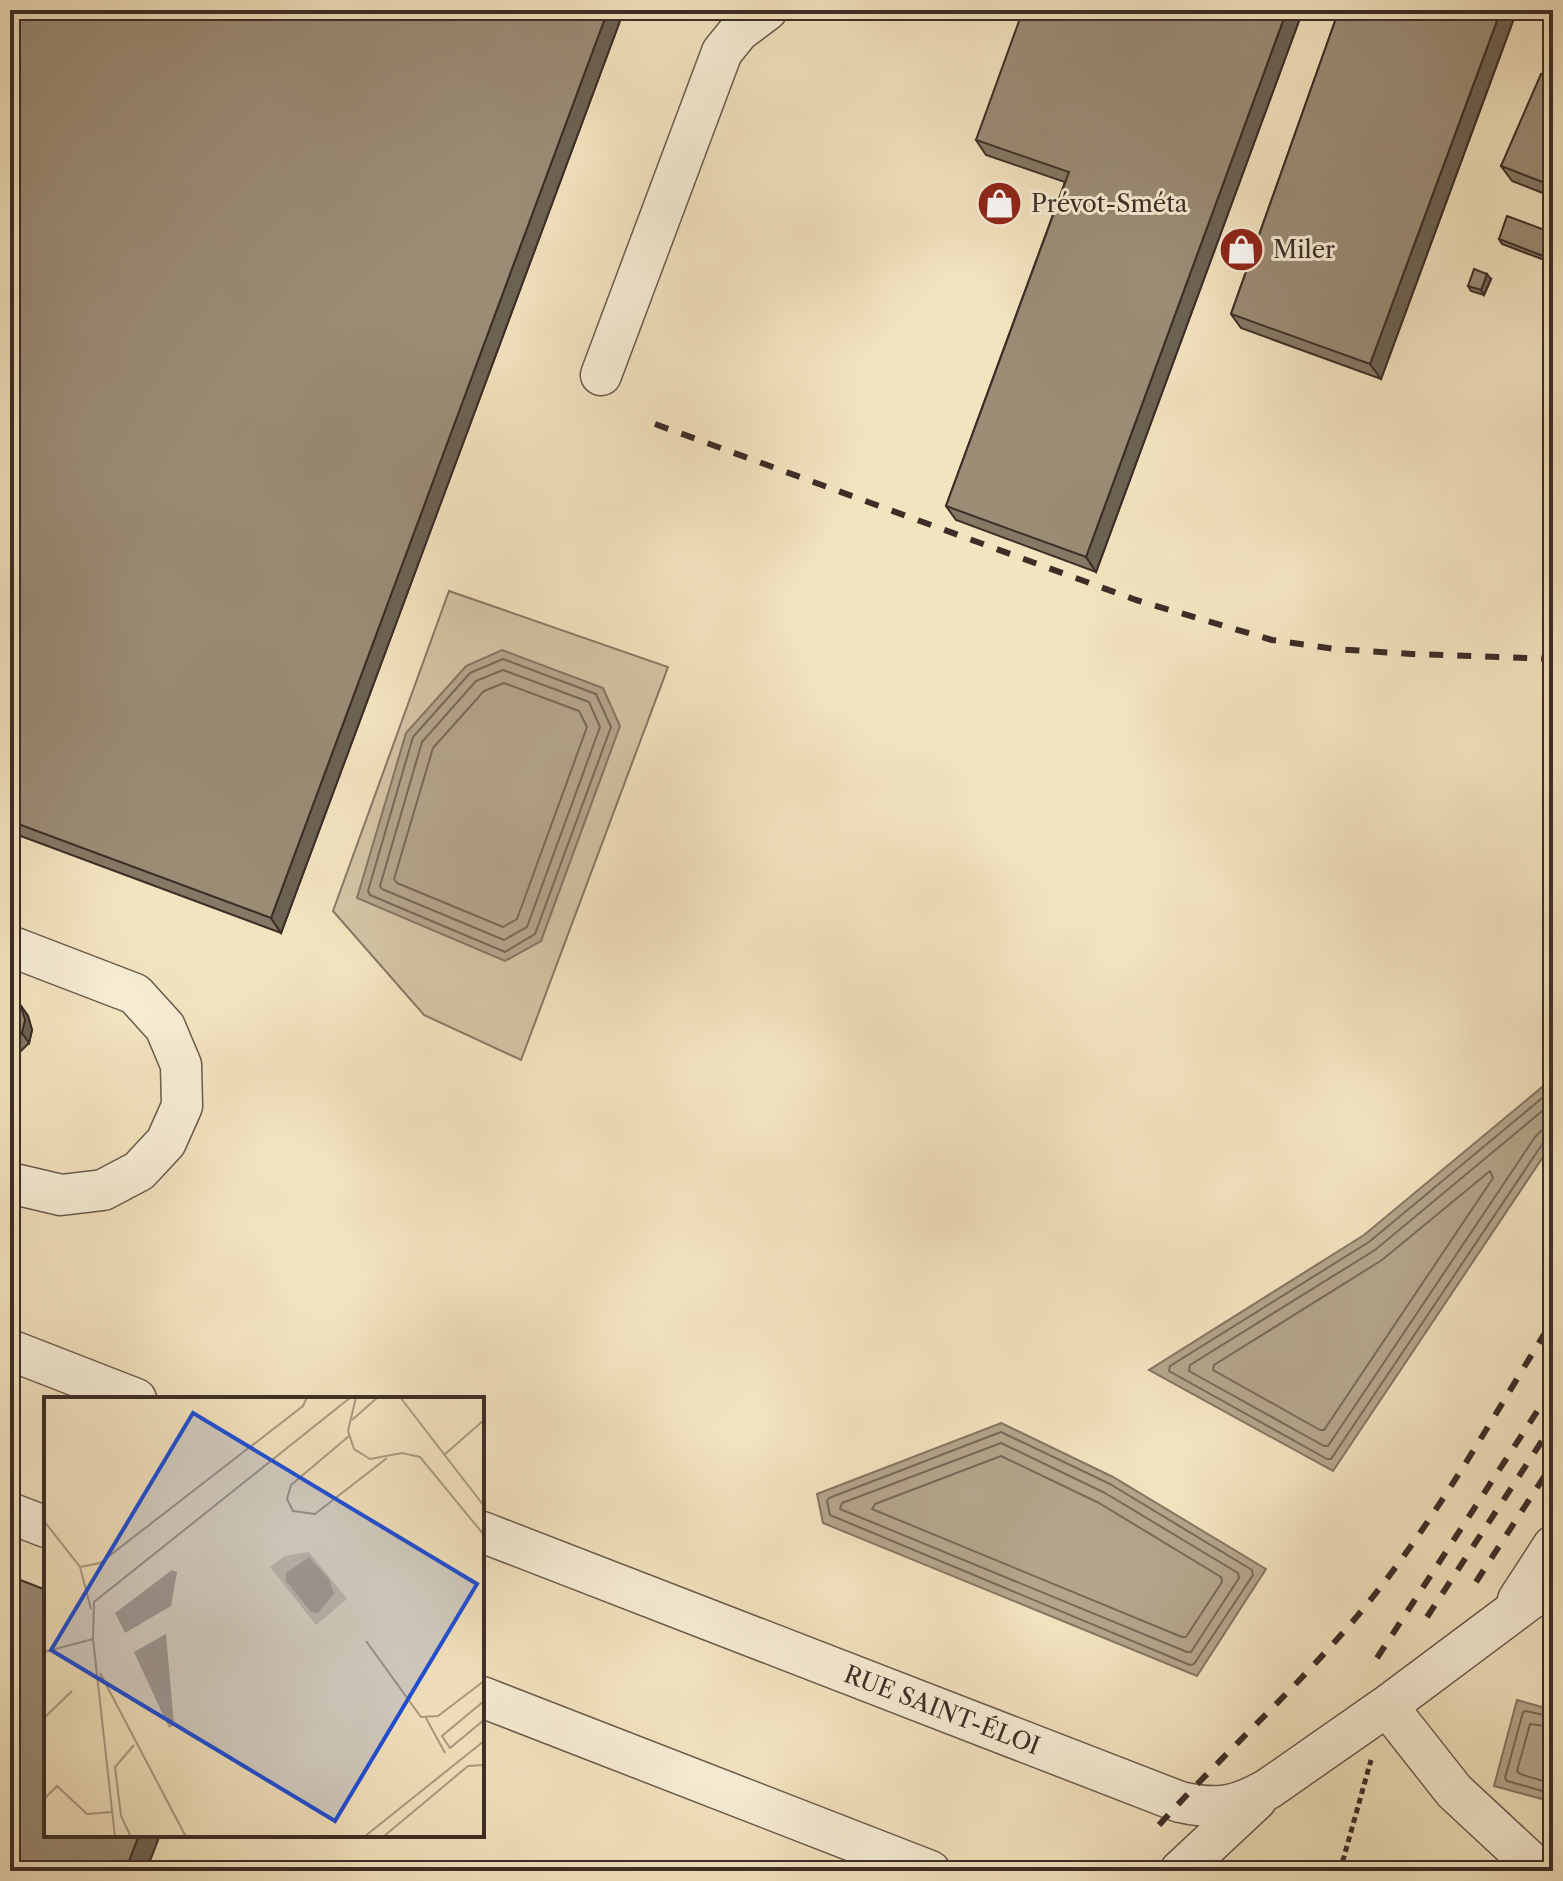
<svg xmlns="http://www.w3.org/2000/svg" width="1563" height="1881" font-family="'Libre Caslon Text',serif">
	<rect width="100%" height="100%" fill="#f3e3bf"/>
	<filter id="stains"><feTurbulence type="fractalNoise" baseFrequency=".0025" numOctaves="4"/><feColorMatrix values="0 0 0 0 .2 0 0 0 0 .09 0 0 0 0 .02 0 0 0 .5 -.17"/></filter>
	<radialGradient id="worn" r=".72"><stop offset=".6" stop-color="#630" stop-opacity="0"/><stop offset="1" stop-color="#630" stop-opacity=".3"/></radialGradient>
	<path fill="#d4c4a5" stroke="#887866" stroke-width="2" d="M 449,591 L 668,667 L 521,1060 L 424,1015 L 333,911 Z"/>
	<path fill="#b5a58b" stroke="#857563" stroke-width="2" d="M 502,650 L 603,688 L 620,726 L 541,941 L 505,961 L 357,898 L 406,733 L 466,666 Z
		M 1553,1078 L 1553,1142 L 1333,1471 L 1149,1370 L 1364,1235 Z
		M 1001,1423 L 1113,1477 L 1266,1569 L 1197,1676 L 823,1523 L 817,1494 Z
		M 1517,1700 L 1553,1710 L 1553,1802 L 1494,1786 Z"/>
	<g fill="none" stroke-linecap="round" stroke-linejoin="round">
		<path stroke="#786959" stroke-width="2" d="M 503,659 L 596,694 L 611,727 L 535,934 L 505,952 L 370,895 L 368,891 L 413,737 L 470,673 Z
			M 503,670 L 589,702 L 600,727 L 527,927 L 504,940 L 382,889 L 380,886 L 422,742 L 476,681 Z
			M 504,683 L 579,711 L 587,727 L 517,919 L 503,927 L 397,883 L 394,879 L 433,748 L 484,691 Z
			M 1553,1089 L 1369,1242 L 1170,1366 L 1169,1371 L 1327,1459 L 1331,1459 L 1543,1143 L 1553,1139
			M 1553,1102 L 1375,1250 L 1190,1365 L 1189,1371 L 1324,1446 L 1328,1446 L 1535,1137 L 1542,1130 L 1553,1129
			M 1490,1171 L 1493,1178 L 1324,1430 L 1320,1430 L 1213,1370 L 1214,1365 L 1382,1260 Z
			M 1001,1432 L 1110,1484 L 1252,1570 L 1253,1575 L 1194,1664 L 1190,1665 L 830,1515 L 827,1501 L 829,1498 Z
			M 1001,1443 L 1105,1493 L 1238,1573 L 1239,1578 L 1191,1652 L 1187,1652 L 840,1509 L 842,1503 Z
			M 1001,1456 L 1099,1503 L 1221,1577 L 1222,1582 L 1186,1637 L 1182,1637 L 872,1509 L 875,1504 Z
			M 1553,1717 L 1526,1711 L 1523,1712 L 1505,1778 L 1507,1781 L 1553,1794
			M 1553,1727 L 1530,1724 L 1517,1771 L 1520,1774 L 1553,1784"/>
		<defs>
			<path id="minor" d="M 601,375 L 722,52 L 739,31 L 767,10
				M 10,946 L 135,994 L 165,1027 L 181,1065 L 182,1106 L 166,1142 L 139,1171 L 103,1190 L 61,1195 L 10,1183
				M 10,1350 L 136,1399
				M 10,1513 L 46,1527
				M 482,1532 L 1180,1802 C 1217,1810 1234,1808 1268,1789 L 1387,1706 L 1553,1582
				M 1518,1600 L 1553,1546
				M 482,1697 L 930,1871
				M 1387,1706 L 1454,1791 L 1540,1871
				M 1180,1871 L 1256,1800"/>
		</defs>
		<use href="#minor" stroke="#6a5a4d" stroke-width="43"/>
		<path stroke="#3c2d27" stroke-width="5" stroke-dasharray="6 4" stroke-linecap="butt" d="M 1340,1871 L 1371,1760"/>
		<use href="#minor" stroke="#f7edd5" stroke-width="40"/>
		<path stroke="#3c2d27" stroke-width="6" stroke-dasharray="14 14" stroke-linecap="butt" d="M 655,424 L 1136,600 L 1272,640 L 1335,649 L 1412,654 L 1553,659
			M 1476,1582 L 1553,1463
			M 1427,1617 L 1553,1424
			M 1377,1658 L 1553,1387
			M 1159,1825 C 1224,1753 1297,1688 1359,1614 C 1434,1524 1492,1418 1553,1320"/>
	</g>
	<path fill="#857865" stroke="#3c2d27" stroke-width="2" d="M 10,10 L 624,10 L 281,933 L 10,832 Z
		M 1303,10 L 1096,572 L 956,520 L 946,506 L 1065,182 L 986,155 L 976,140 Z
		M 1339,10 L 1517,10 L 1381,379 L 1241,328 L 1231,314 Z
		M 1553,78 L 1553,197 L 1512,181 L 1501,166 Z
		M 1553,233 L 1553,246 L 1547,261 L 1502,244 L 1499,239 Z
		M 1491,279 L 1484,295 L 1471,291 L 1468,286 Z
		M 10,997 L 21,1006 L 28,1016 L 32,1030 L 29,1043 L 19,1053 L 10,1056 Z"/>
	<path fill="#6c6253" stroke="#3c2d27" stroke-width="2" d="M 608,10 L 624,10 L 281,933 L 271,918 Z
		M 1287,10 L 1303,10 L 1096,572 L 1086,557 Z
		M 1501,10 L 1517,10 L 1381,379 L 1370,364 Z
		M 1553,233 L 1553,246 L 1547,261 L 1543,256 Z
		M 1487,274 L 1491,279 L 1484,295 L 1481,290 Z
		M 21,1006 L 28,1016 L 32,1030 L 29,1043 L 22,1033 Z
		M 139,1835 L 160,1835 L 146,1871 L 125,1871 Z"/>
	<path fill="#9b8c76" stroke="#3c2d27" stroke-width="2" d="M 10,10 L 608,10 L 271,918 L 10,821 Z
		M 1023,10 L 1287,10 L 1086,557 L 946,506 L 1069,172 L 976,140 Z
		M 1339,10 L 1501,10 L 1370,364 L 1231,314 Z
		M 1541,74 L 1553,78 L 1553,186 L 1501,166 Z
		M 1507,216 L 1553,233 L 1543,256 L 1499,239 Z
		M 1474,269 L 1487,274 L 1481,290 L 1468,286 Z
		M 10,997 L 21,1006 L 25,1020 L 22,1033 L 12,1043 L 10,1044 Z
		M 10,1576 L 46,1590 L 46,1835 L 139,1835 L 125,1871 L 10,1871 Z"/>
	<defs>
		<symbol id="shop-disc" viewBox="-11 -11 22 22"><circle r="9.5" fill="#8f2418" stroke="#f7edd5"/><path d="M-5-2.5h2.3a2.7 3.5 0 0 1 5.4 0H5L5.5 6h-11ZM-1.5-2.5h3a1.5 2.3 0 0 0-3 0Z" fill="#fff"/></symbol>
	</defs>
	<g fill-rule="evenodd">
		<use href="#shop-disc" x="974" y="178" width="51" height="51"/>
		<use href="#shop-disc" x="1216" y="224" width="51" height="51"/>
	</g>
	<g text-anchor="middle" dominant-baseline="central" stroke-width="6" stroke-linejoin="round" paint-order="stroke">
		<g font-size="24" fill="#3c2d27" stroke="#f7edd5" text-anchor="start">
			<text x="1031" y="203">Prévot-Sméta</text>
			<text x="1273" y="249">Miler</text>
		</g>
		<g font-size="24" fill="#3c2d27" stroke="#f7edd5">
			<text transform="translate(942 1710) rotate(21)">RUE SAINT-ÉLOI</text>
		</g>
	</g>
	<g transform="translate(44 1397)">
		<rect width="440" height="440" fill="#f3e3bf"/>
		<path d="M 265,155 L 303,202 L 272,228 L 226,170 L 241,159 Z" fill="#d4c4a5"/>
		<path d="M 265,160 L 285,182 L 290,197 L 274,216 L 267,215 L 242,184 L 242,176 ZM 128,173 L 133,175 L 127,209 L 81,236 L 71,216 ZM 122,237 L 130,328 L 125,331 L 90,255 Z" fill="#b5a58b"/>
		<path fill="none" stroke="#aa9a82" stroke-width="2" d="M 312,0 L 304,34 L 310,52 L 326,62 L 358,56 L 376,60 L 440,138M 356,0 L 440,109M 308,23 L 334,0M 305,39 L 247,88 L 243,102 L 249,114 L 271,117 L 343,61M 400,58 L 440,23M 0,124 L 36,170 L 47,212M 36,170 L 56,166 L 259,9 L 263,0M 322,244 L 377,320 L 394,319 L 440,284M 0,255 L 49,242M 56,276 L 142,440M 440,304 L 398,339 L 406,351 L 440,323M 0,321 L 28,294M 382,321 L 401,356M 0,402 L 13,389 L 43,417 L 68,415M 71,440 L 49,242 L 50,205 L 307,0M 87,440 L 77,419 L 71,370 L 90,348M 320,440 L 440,344M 339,440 L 424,369 L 440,368"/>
		<path fill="#1d4ed8" fill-opacity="0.15" stroke="#1d4ed8" stroke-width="4" d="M 149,16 L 433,187 L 291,424 L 7,253 Z"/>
		<rect width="440" height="440" fill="none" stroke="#3c2d27" stroke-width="4"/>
	</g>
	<rect width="1563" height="1881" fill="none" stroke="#f3e3bf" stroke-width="40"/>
	<rect x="12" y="12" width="1539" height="1857" fill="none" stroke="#3c2d27" stroke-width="4"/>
	<rect x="20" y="20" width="1523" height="1841" fill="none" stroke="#3c2d27" stroke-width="2"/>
	<rect width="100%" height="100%" filter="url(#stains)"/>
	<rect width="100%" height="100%" fill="url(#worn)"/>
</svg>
